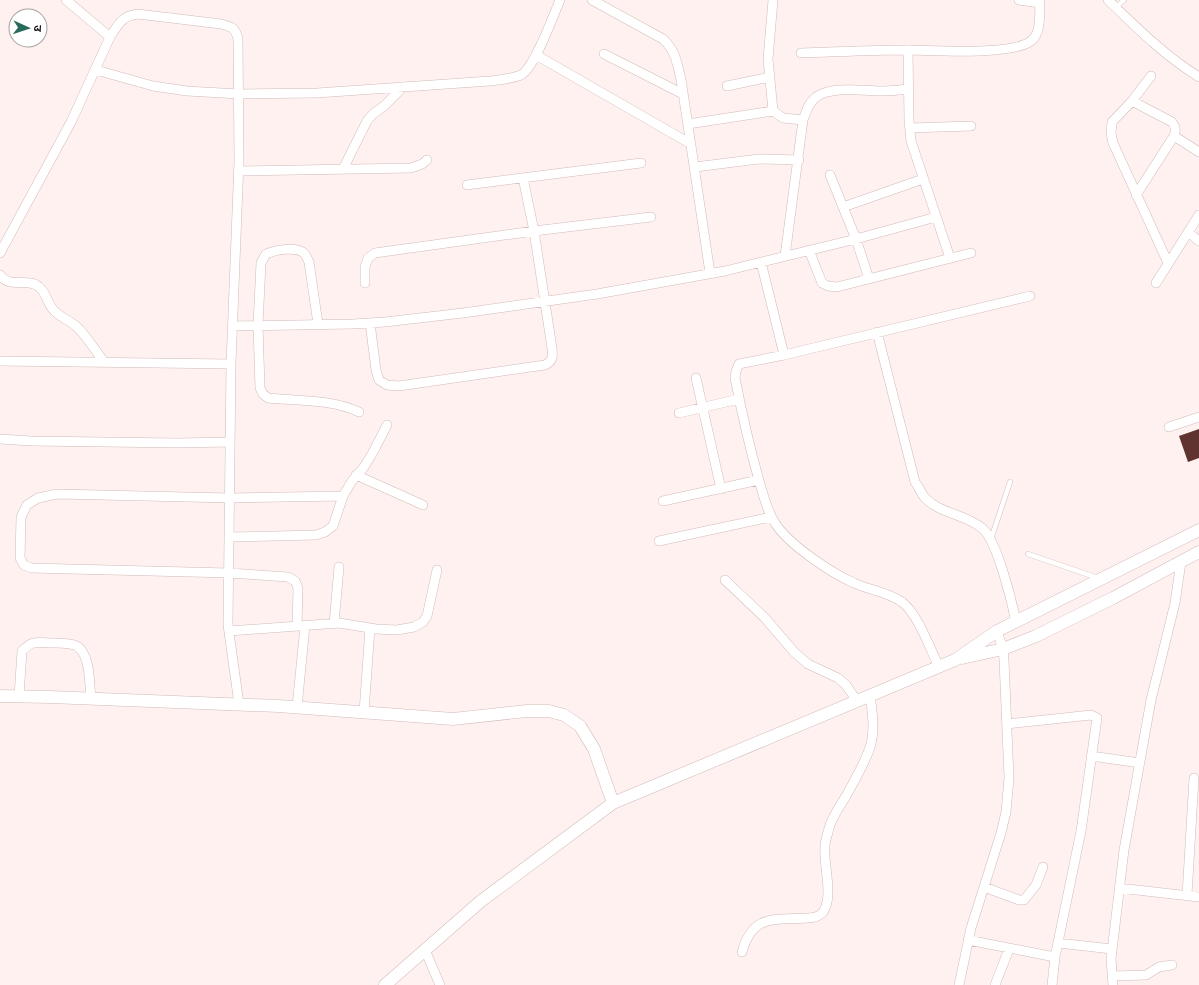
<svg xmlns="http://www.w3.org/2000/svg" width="1199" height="985" font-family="'Open Sans','Noto Sans Devanagari',sans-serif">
	<rect width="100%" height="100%" fill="#fff1ef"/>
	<path fill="#5f332f" d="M 1199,429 L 1199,458 L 1188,462 L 1179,436 Z"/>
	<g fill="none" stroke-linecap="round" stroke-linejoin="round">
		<defs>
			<path id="service" d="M 1116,7 L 1124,0
				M 991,539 L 1010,482
				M 1028,554 L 1098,578"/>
			<path id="minor" d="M 592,0 L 663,39 C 677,53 676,61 681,79 L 710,273
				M 773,0 L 768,59 L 773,111 L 783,118 L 803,120
				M 1019,0 L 1040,3
				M 1108,0 C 1137,28 1165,56 1199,77
				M 110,37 C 119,24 121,16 138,14 L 221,24 C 232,27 235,27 238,39 L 239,161 L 231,364 L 228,625 L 239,704
				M 908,50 L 909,121 L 911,141 L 950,258
				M 801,53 C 835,52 870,50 905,50 C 932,50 1011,56 1031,41 C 1042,33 1039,12 1040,0
				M 604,54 L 683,94
				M 536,55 L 691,144
				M 96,70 L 153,86 L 187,91 L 239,94 L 317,93 L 490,81 C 500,80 511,79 521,75 C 535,67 553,16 560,0
				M 1151,76 L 1132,101 L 1112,122 L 1111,133 L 1113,143 L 1168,263
				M 727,86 L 770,77
				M 1132,101 L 1172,122 C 1176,127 1176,130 1174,136 L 1136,195
				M 688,124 L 773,111
				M 910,128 L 971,126
				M 1174,136 L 1199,152
				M 695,167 L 759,159 L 799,160
				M 343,169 L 367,121 L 373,114 L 384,106 L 403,87
				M 239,171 L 411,168 L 422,164 L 427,160
				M 830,175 L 856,239 L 869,279
				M 467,185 L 641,163
				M 843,207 L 923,179
				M 1188,232 L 1199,241
				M 809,250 L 822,283 L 828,286 L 837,287 L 971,253
				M 0,253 L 71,122 L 110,37 L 66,0
				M 785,256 L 803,120 C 806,112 808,104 815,98 C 830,85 865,91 884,91 C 892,91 900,90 909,89
				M 761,262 L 784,355
				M 0,275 C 9,289 28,277 39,287 C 46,292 47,302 52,308 C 58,317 68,319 76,326 C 87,336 96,352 105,363
				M 365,283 L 365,267 L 368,258 L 375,253 L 534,231 L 651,217
				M 1156,283 L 1199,215
				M 370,323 L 376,370 L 379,380 L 387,385 L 399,386 L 545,365 C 553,361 553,357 552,348 L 534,231 L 523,178
				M 318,324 L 309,262 C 308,260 306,255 304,253 C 296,246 275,250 266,254 L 261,263 L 258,325 L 260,388 L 263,394 L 268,398 C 299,401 331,399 359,412
				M 232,326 L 353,324 L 385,322 L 463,313 L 597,294 L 725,271 L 856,239 L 936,217
				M 877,332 L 915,482 C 919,487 921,493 925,498 C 941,514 965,514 982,528 C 997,540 1012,602 1016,622
				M 0,361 L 231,364
				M 696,378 L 721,489
				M 679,413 L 739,399
				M 1169,427 L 1199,417
				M 0,439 L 31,441 L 178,443 L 230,442
				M 356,475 L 423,505
				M 663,501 L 759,480
				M 229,537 L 316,535 L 325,532 L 333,526 L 343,496 L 352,481 L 364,467 L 372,454 L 387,425
				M 659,541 L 771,517
				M 725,580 L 765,618 L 794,652 L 808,664 L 838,678 L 846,685 L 857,701
				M 334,624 L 339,567
				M 297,626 L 298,588 L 295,581 L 288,577 L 229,573 L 31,568 L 24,565 L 20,558 L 21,517 L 27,505 L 38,498 L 57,494 L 230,498 L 343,496
				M 229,631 L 339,623 L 376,629 L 397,630 L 414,627 L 423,622 L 427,616 L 437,570
				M 939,667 C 930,649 918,614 902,602 C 888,592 869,590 854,583 C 831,573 788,544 775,523 C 767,511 764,497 760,484 C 750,449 742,414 735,378 L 736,371 L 739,364 L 784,355 L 1030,296
				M 19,696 L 22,651 C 31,641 36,642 49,643 C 57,643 69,642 77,646 C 91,656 89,683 91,698
				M 297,707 L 305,626
				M 364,712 L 370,628
				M 1007,724 L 1091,715 L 1097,718 L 1081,831 L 1055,957 L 1052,985
				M 1091,756 L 1140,763
				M 984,887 L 1019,900 L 1024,900 L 1036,885 L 1043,867
				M 1119,888 L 1199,897
				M 1187,895 L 1194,778
				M 968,940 L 1055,957
				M 1058,943 L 1112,949
				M 425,950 L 440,985
				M 742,952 C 753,914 773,920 807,918 C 813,918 819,917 823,912 C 834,897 823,864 825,846 C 825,840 828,834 829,828 C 832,817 840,806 846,796 C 855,779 866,762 871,744 C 875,728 872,711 870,695
				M 1112,976 L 1146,975 L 1159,967 L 1172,965
				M 959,985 L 971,928 L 1001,833 L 1006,812 L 1009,778 L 1004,660 L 1003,649 L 997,631
				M 995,985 L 1009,949
				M 1113,985 L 1111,959 L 1124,850 L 1151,700 L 1175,603 L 1181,562"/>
			<path id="tertiary" d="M 962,658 L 1003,649 L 1036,636 L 1113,598 L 1199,552
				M 0,696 L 50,697 L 278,706 L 453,719 L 527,711 L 549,711 L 564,715 L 580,726 L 594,749 L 613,803
				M 385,985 L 481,901 L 613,803 L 955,660 L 997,631 L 1199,530"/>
		</defs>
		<use href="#service" stroke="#d1bbb8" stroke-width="5.5"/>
		<use href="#minor" stroke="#d1bbb8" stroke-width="10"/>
		<use href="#tertiary" stroke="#d1bbb8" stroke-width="13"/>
		<use href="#service" stroke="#fff" stroke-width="4.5"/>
		<use href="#minor" stroke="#fff" stroke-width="9"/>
		<use href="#tertiary" stroke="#fff" stroke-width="12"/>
	</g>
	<g transform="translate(28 28) rotate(93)"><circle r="19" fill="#ffffff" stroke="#a5a2a2"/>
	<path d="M0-3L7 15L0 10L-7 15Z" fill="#286b5c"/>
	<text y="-6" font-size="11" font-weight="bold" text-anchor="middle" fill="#1f1716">उ</text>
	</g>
</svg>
